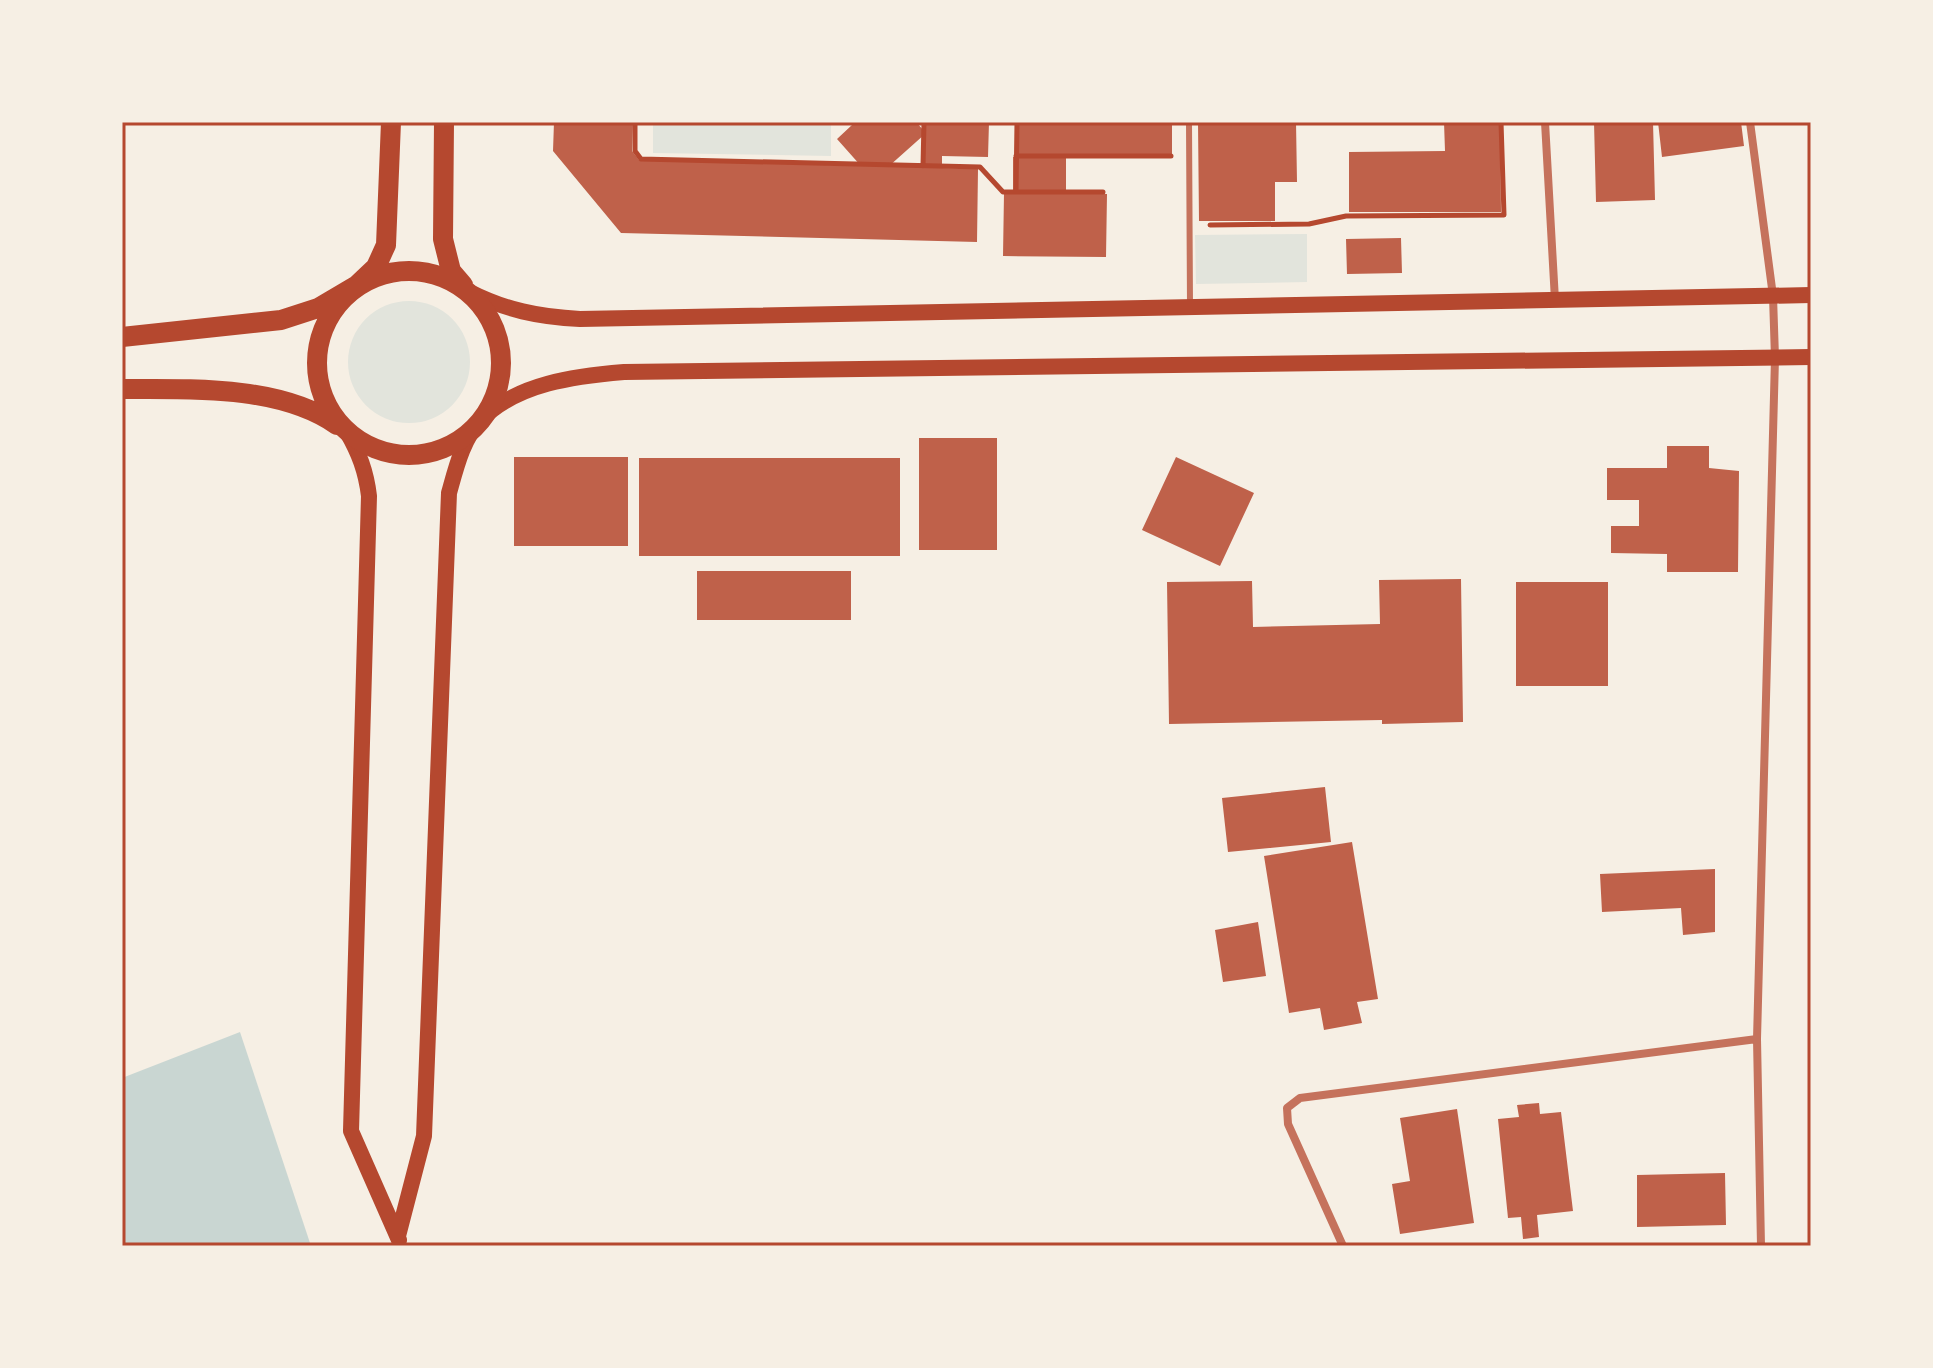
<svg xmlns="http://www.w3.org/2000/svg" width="1933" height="1368" font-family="Roboto,sans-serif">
	<rect width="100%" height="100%" fill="#f6efe4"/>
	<path fill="#e2e4dc" d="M 653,122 L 831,122 L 831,156 L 653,153 Z
		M 1307,234 L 1307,282 L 1196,284 L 1195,235 Z
		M348 362a61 61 0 1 1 122 0a61 61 0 1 1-122 0Z"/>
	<path fill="#c9d6d2" d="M 240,1032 L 311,1246 L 122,1246 L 122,1078 Z"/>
	<path fill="#bf614a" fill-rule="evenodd" d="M 554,122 L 633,122 L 632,151 L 639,160 L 861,166 L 837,139 L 852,125 L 850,122 L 916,122 L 925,132 L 926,122 L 989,122 L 988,157 L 942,156 L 942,168 L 978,169 L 977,242 L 621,233 L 553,151 ZM 925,134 L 925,167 L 888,167 Z
		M 1019,122 L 1172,122 L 1172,154 L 1019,154 Z
		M 1198,122 L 1296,122 L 1297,182 L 1275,182 L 1275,221 L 1199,221 Z
		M 1444,122 L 1500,122 L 1501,212 L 1349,212 L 1349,152 L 1445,151 Z
		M 1594,122 L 1653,122 L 1655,200 L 1596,202 Z
		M 1658,122 L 1741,122 L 1744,146 L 1662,157 Z
		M 1013,157 L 1066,158 L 1066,190 L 1013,190 Z
		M 1004,193 L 1107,194 L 1106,257 L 1003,256 Z
		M 1401,238 L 1402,273 L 1347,274 L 1346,239 Z
		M 919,438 L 997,438 L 997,550 L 919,550 Z
		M 1667,446 L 1709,446 L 1709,468 L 1739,471 L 1738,572 L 1667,572 L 1667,554 L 1611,553 L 1611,526 L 1639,526 L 1639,500 L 1607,500 L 1607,468 L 1667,468 Z
		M 514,457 L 628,457 L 628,546 L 514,546 Z
		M 1176,457 L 1254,493 L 1220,566 L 1142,530 Z
		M 639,458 L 900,458 L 900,556 L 639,556 Z
		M 697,571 L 851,571 L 851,620 L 697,620 Z
		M 1461,579 L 1463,722 L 1382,724 L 1382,720 L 1169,724 L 1167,582 L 1252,581 L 1253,627 L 1380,624 L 1379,580 Z
		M 1516,582 L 1608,582 L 1608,686 L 1516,686 Z
		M 1325,787 L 1331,842 L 1228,852 L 1222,798 Z
		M 1352,842 L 1378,999 L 1357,1002 L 1362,1023 L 1324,1030 L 1320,1008 L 1289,1013 L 1264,856 Z
		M 1715,869 L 1715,932 L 1683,935 L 1681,908 L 1602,912 L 1600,874 Z
		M 1258,922 L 1266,976 L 1223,982 L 1215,930 Z
		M 1539,1103 L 1540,1114 L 1561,1112 L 1573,1211 L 1537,1215 L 1539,1237 L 1523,1239 L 1521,1217 L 1508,1218 L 1498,1119 L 1519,1117 L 1517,1105 Z
		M 1457,1109 L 1474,1223 L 1400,1234 L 1392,1184 L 1410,1181 L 1400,1118 Z
		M 1725,1173 L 1726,1225 L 1637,1227 L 1637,1175 Z"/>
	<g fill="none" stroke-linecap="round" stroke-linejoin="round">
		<path stroke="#b5482f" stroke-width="5" d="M 635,122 L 635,151 L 641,159 L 980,167 L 1003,192 L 1103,192
			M 1016,156 L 1171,156
			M 923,166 L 924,122
			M 1016,191 L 1017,122
			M 1210,225 L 1309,224 L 1346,216 L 1504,215 L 1501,122"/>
		<path stroke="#c5725c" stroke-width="6" d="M 1189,122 L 1190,306"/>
		<path stroke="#c5725c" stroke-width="8" d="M 1545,122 L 1555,300
			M 1750,122 L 1773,296 L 1775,358 L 1757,1039 L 1761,1246
			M 1343,1246 L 1288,1124 L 1287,1108 L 1300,1098 L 1757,1039"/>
		<path stroke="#b5482f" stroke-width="16" d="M 468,291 C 505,310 539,317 580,319 L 1811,295
			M 347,432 C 359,453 366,471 369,496 L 351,1131 L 399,1240
			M 398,1236 L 424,1136 L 449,493 C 456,468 463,438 481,420 C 517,383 576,376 624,372 L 1811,357"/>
		<path stroke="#b5482f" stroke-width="20" d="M 444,122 L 443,239 L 451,271 L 463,285
			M317 363a92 92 0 1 1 184 0a92 92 0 1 1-184 0Z
			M 122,337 L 281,320 L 318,308 L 357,285 L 376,267 L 386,245 L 391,122
			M 122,389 C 190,389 280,385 337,425"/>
	</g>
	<rect width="1933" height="1368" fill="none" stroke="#f6efe4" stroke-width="248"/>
	<rect x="124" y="124" width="1685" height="1120" fill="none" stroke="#b5482f" stroke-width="3"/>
</svg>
